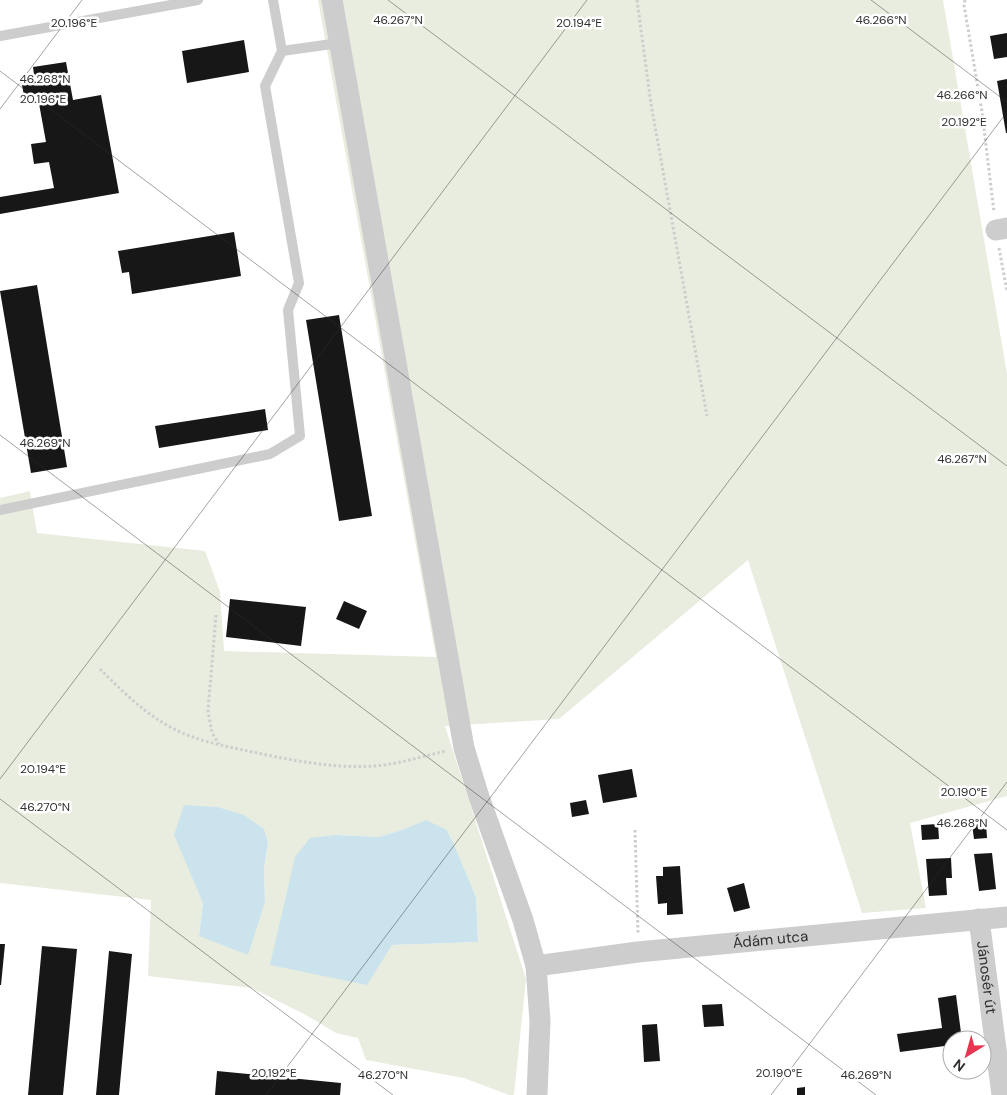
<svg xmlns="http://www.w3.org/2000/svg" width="1007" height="1095" font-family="'DM Sans',sans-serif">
	<rect width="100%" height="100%" fill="#fff"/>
	<path fill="#e8eddf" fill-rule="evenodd" d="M 318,0 L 943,0 L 1007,374 L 1007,796 L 910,823 L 926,908 L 862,913 L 748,560 L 559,719 L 445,726 L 526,979 L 514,1095 L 509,1095 L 464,1078 L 366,1060 L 358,1038 L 336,1033 L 306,1015 L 252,988 L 148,976 L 151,900 L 0,883 L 0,498 L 30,491 L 37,533 L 205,551 L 220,592 L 224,651 L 436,657 ZM 402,830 L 447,830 L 476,897 L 478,942 L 392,945 L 336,835 L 379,837 ZM 268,843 L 264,869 L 265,902 L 199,936 L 203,903 Z"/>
	<path fill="#cbe3ed" d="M 184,805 L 217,807 L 244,815 L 264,829 L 268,843 L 264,869 L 265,902 L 248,955 L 199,936 L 203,903 L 174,835 Z
		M 426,820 L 447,830 L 454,845 L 476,897 L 478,942 L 392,945 L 367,985 L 270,965 L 295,857 L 310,838 L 336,835 L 379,837 L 402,830 Z"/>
	<path fill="#171717" d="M 1007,33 L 1007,57 L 994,59 L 990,36 Z
		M 244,40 L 249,72 L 187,83 L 182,51 Z
		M 66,62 L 73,100 L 101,95 L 119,193 L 0,214 L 0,197 L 54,188 L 49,162 L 34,164 L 31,144 L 46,142 L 38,98 L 25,101 L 22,85 L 35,82 L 33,67 Z
		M 1007,79 L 1007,133 L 1006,133 L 997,81 Z
		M 234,232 L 241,276 L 132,294 L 129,272 L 122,273 L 118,251 Z
		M 37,285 L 67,467 L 31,473 L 0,291 Z
		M 339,315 L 372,516 L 339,521 L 306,320 Z
		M 265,409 L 268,430 L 159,448 L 155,426 Z
		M 230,599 L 306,607 L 301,646 L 226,637 Z
		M 344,601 L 367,611 L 359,629 L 336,619 Z
		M 632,769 L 637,797 L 603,803 L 598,775 Z
		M 586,800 L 589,814 L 572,817 L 570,803 Z
		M 986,822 L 987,838 L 974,839 L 972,824 Z
		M 938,824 L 939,839 L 922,840 L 921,825 Z
		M 992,853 L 996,889 L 979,891 L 974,854 Z
		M 951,858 L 952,878 L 946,878 L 947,895 L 929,896 L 926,859 Z
		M 680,866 L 683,914 L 667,915 L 667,903 L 658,904 L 656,876 L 663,876 L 663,867 Z
		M 744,883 L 750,908 L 734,912 L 727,888 Z
		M 0,944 L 5,944 L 1,985 L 0,985 Z
		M 42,946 L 77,949 L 63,1095 L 28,1095 Z
		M 109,951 L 132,954 L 119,1095 L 96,1095 Z
		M 956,995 L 962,1040 L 952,1040 L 952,1045 L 900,1052 L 897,1034 L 942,1028 L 938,998 Z
		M 722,1004 L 724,1026 L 704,1027 L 702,1005 Z
		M 657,1024 L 660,1061 L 644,1062 L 642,1025 Z
		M 217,1071 L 341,1083 L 340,1095 L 215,1095 Z
		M 805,1087 L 805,1095 L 797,1095 L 797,1088 Z"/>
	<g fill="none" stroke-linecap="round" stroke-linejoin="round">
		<path stroke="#cdcdcd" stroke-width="3" stroke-dasharray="2.5 2.5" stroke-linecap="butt" d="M 637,0 L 651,104 L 707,416
			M 965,0 L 964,5 L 982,112 L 994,212
			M 999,248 L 1007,291
			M 216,615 L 208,711 L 212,733 L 219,744
			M 100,669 C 122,691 145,714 174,729 C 195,740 220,745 243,750 C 286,759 331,769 375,766 C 399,764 423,756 446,751
			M 635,830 L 638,933"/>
		<path stroke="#cdcdcd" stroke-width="10" d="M 0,36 L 198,0
			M 282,51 L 339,43
			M 0,510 L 270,454 L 300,436 L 288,310 L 299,283 L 265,86 L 282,51 L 273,0"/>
		<g stroke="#cdcdcd" stroke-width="21">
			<path d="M 332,0 L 464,748 L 479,797 L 523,920 L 536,966 L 540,1021 L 537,1095"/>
			<path d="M 996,230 L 1007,228"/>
			<path id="s1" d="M 979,919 L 1002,1095"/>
			<path id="s2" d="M 536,966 L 638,952 L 1007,917"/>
		</g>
	</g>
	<path fill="none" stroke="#303030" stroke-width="1" stroke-opacity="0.45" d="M 388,0 L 1007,466M 871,0 L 1007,102M 0,71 L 1007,830M 0,109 L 82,0M 0,435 L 876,1095M 0,779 L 587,0M 0,799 L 393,1095M 266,1095 L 1007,112M 771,1095 L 1007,782"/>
	<g text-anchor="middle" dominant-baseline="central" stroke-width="5" stroke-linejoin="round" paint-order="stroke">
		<g font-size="15" fill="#303030" stroke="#fff">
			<text stroke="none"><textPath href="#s2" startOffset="236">Ádám utca</textPath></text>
			<text stroke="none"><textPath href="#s1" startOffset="59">Jánosér út</textPath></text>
		</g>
	</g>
	<g font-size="12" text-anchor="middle" fill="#303030" stroke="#fff" stroke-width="5" stroke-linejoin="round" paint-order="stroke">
		<text x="398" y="24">46.267°N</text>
		<text x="881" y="24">46.266°N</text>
		<text x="74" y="27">20.196°E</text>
		<text x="579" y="27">20.194°E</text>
		<text x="45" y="83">46.268°N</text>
		<text x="962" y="99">46.266°N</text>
		<text x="43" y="103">20.196°E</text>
		<text x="964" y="126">20.192°E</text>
		<text x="45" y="447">46.269°N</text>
		<text x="962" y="463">46.267°N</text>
		<text x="43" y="773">20.194°E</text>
		<text x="964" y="796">20.190°E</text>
		<text x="45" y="811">46.270°N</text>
		<text x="962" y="827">46.268°N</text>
		<text x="274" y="1077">20.192°E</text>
		<text x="779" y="1077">20.190°E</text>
		<text x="383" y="1079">46.270°N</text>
		<text x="866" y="1079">46.269°N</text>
	</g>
	<g transform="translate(967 1055) rotate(217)"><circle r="24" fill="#ffffff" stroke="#acacac"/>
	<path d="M0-4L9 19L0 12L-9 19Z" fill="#e63451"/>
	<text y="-8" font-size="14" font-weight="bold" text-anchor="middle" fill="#303030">N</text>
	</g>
</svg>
